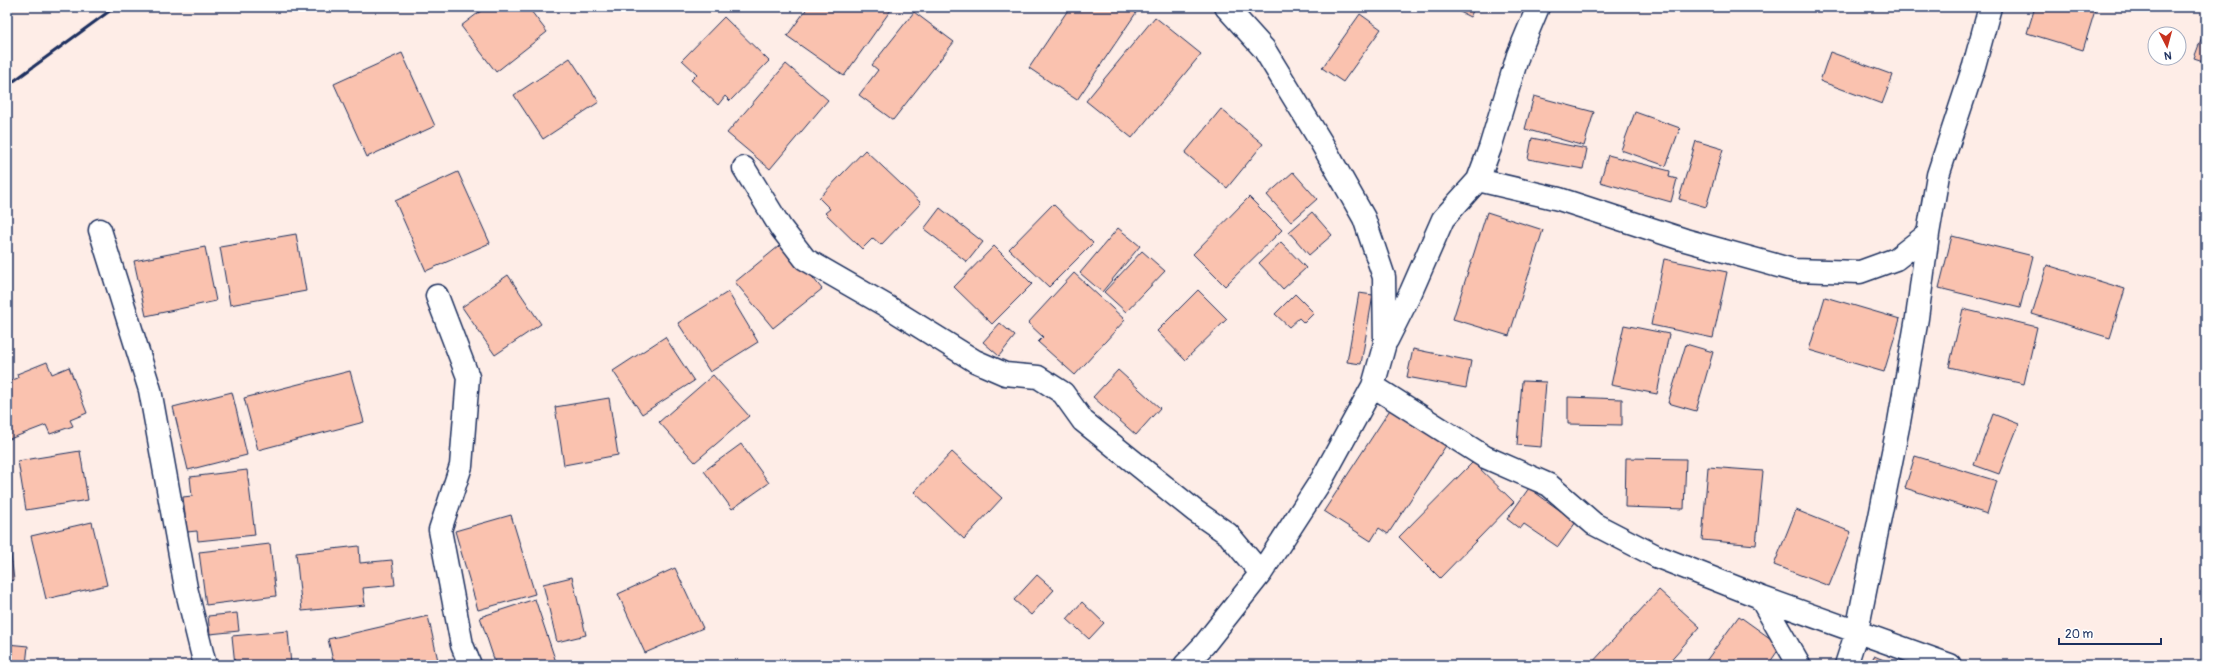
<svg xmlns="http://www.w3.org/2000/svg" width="2213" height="672" font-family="Pangolin,sans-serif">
	<rect width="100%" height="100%" fill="#feede7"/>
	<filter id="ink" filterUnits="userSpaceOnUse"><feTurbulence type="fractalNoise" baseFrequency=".025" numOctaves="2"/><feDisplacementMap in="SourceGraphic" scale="8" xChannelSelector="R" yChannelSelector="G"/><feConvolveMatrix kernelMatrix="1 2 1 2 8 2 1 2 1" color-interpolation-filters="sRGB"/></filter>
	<g filter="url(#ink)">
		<path fill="#fac2af" stroke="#1b2f5e" d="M 486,7 L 528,7 L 547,32 L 496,72 L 461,26 Z
			M 808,7 L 893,7 L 844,76 L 787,36 Z
			M 1070,7 L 1140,7 L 1077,100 L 1029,68 Z
			M 1450,7 L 1475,7 L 1470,17 Z
			M 2035,7 L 2096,7 L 2083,50 L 2027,33 Z
			M 914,12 L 954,42 L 893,120 L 859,95 L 878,70 L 872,65 Z
			M 1360,14 L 1381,29 L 1343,82 L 1322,68 Z
			M 724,17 L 769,61 L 730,101 L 725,96 L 718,105 L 691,80 L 697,74 L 682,60 Z
			M 1155,17 L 1201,54 L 1132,138 L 1086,101 Z
			M 2206,26 L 2206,62 L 2194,58 Z
			M 1830,52 L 1893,75 L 1882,104 L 1820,81 Z
			M 402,53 L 435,126 L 367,157 L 334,84 Z
			M 570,58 L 599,102 L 543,139 L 514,95 Z
			M 786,64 L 828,100 L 770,169 L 727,133 Z
			M 1534,96 L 1594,112 L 1584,146 L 1525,129 Z
			M 1221,109 L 1263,144 L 1227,188 L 1185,153 Z
			M 1635,112 L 1680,128 L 1666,166 L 1621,150 Z
			M 1532,138 L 1587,149 L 1583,169 L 1528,159 Z
			M 1696,141 L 1723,149 L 1706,207 L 1679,199 Z
			M 865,150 L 921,203 L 881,245 L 873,238 L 862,249 L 825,213 L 830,209 L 819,198 Z
			M 1608,155 L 1670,171 L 1669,177 L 1677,179 L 1671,202 L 1600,182 Z
			M 458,172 L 490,243 L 426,271 L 395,201 Z
			M 1293,172 L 1317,199 L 1291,222 L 1267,195 Z
			M 1249,197 L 1282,230 L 1225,286 L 1193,254 Z
			M 1053,204 L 1093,243 L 1049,287 L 1009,249 Z
			M 940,208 L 983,242 L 967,262 L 924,229 Z
			M 1312,212 L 1332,235 L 1309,255 L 1289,232 Z
			M 1487,212 L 1543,230 L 1509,336 L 1453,319 Z
			M 1118,228 L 1140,246 L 1102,292 L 1080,273 Z
			M 296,234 L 306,291 L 230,305 L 220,247 Z
			M 1952,236 L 2033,256 L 2020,308 L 1939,288 Z
			M 784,242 L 822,289 L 773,328 L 735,282 Z
			M 1281,242 L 1306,268 L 1283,289 L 1259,263 Z
			M 994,246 L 1032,284 L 992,324 L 954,287 Z
			M 205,247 L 216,301 L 146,316 L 134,261 Z
			M 1142,251 L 1165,271 L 1126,312 L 1104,292 Z
			M 1664,259 L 1727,272 L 1713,338 L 1651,325 Z
			M 2047,265 L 2125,289 L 2110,338 L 2032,314 Z
			M 1074,273 L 1125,320 L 1075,375 L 1038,342 L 1043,337 L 1028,323 Z
			M 508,275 L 541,324 L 495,355 L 462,307 Z
			M 1198,290 L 1227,319 L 1185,360 L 1157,331 Z
			M 728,292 L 758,342 L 710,372 L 678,323 Z
			M 1359,293 L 1373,295 L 1361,364 L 1347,362 Z
			M 1295,294 L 1314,313 L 1304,323 L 1299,318 L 1289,327 L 1275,314 Z
			M 1825,297 L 1900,319 L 1884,372 L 1809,350 Z
			M 1963,309 L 2037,327 L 2024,384 L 1949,367 Z
			M 1000,323 L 1015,336 L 999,356 L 983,342 Z
			M 1624,325 L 1669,334 L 1657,394 L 1611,385 Z
			M 665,337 L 694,381 L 642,414 L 613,371 Z
			M 1686,344 L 1713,352 L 1696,411 L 1668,403 Z
			M 1413,349 L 1471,361 L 1466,388 L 1407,377 Z
			M 47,362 L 52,374 L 69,367 L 87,413 L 70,420 L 73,426 L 50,434 L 46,425 L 7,440 L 7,382 L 18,378 L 17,374 Z
			M 1118,370 L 1160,408 L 1136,435 L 1093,397 Z
			M 350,371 L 364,422 L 258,450 L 244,398 Z
			M 713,375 L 749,416 L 695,462 L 659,422 Z
			M 1522,381 L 1546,382 L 1541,447 L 1517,445 Z
			M 232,392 L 247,455 L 188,470 L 173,407 Z
			M 1568,397 L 1622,399 L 1622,425 L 1568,424 Z
			M 609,398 L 618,455 L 564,465 L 555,407 Z
			M 1393,405 L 1449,441 L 1388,534 L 1379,528 L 1371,541 L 1324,511 Z
			M 1993,414 L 2019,424 L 1999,474 L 1974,465 Z
			M 741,444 L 769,483 L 732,509 L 704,471 Z
			M 80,451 L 88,500 L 26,510 L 18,461 Z
			M 952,452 L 1002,498 L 964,539 L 914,492 Z
			M 1915,456 L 1997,481 L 1987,514 L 1905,488 Z
			M 1626,458 L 1686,459 L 1684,509 L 1625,507 Z
			M 1473,462 L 1514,502 L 1440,578 L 1399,537 Z
			M 1708,467 L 1763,471 L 1756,545 L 1702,540 Z
			M 247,470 L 255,535 L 198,541 L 197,531 L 187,532 L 183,497 L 192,496 L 190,477 Z
			M 1529,488 L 1576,522 L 1558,547 L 1524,524 L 1520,529 L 1507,519 Z
			M 1796,510 L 1851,532 L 1829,586 L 1774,565 Z
			M 511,515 L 535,594 L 478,610 L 455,531 Z
			M 92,522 L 107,585 L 46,599 L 31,536 Z
			M 7,538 L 9,538 L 14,580 L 7,581 Z
			M 270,544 L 276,596 L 206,605 L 199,552 Z
			M 359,546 L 360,563 L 392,560 L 395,585 L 363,588 L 365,605 L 302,611 L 296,553 Z
			M 675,568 L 703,628 L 645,653 L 618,594 Z
			M 1037,575 L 1054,590 L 1031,615 L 1014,600 Z
			M 572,577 L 586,635 L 557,642 L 543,584 Z
			M 1659,590 L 1700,627 L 1666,665 L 1590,665 Z
			M 535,599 L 557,665 L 496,665 L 480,617 Z
			M 1082,602 L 1104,623 L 1089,639 L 1067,619 Z
			M 237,613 L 239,631 L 210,634 L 208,616 Z
			M 428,616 L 439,665 L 334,665 L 328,639 Z
			M 1739,616 L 1781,646 L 1768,665 L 1711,665 L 1706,661 Z
			M 288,631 L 291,665 L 235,665 L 232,636 Z
			M 7,644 L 28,646 L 26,665 L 7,665 Z
			M 1874,656 L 1896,665 L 1870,665 Z"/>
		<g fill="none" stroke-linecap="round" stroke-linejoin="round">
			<defs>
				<path id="minor" d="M 744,168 L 781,228 L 805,259 L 885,305 L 975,361 L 1005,374 L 1038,377 L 1063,393 L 1083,421 L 1195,511 L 1228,534 L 1261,573
					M 1478,180 L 1559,199 L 1685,240 L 1793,270 L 1860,272 L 1896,259 L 1928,234
					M 100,230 L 150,390 L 186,588 L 205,665
					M 437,296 L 468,377 L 461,466 L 440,530 L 462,645 L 470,665
					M 1387,340 L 1411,292 L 1443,219 L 1478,180 L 1490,148 L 1518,55 L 1538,7
					M 1373,386 L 1485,457 L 1549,485 L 1594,524 L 1656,556 L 1760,597 L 1950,665
					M 1760,597 L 1799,665
					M 1185,665 L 1204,645 L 1261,573 L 1322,479 L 1373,386 L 1385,343 L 1384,277 L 1364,218 L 1321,142 L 1264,49 L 1226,7
					M 1846,665 L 1857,631 L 1899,422 L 1917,318 L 1928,234 L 1938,175 L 1974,66 L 1990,7"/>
			</defs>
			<use href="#minor" stroke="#1b2f5e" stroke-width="25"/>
			<use href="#minor" stroke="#fff" stroke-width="22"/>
			<path stroke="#1b2f5e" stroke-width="3" d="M 7,86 L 115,7"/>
		</g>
	</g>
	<rect width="2213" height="672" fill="none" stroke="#fff" stroke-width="24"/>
	<rect x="12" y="12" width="2189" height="648" fill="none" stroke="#1b2f5e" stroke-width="1.5" filter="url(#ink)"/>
	<g transform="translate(2167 46) rotate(174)"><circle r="19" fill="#ffffff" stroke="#a4acbf"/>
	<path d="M0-3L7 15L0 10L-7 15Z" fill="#c8321e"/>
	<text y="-6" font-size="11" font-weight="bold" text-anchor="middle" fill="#1b2f5e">N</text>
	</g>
	<path d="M2059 638v6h102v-6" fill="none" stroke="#1b2f5e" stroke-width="2"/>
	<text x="2065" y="638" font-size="12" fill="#1b2f5e" stroke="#ffffff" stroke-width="3" paint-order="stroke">20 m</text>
</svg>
